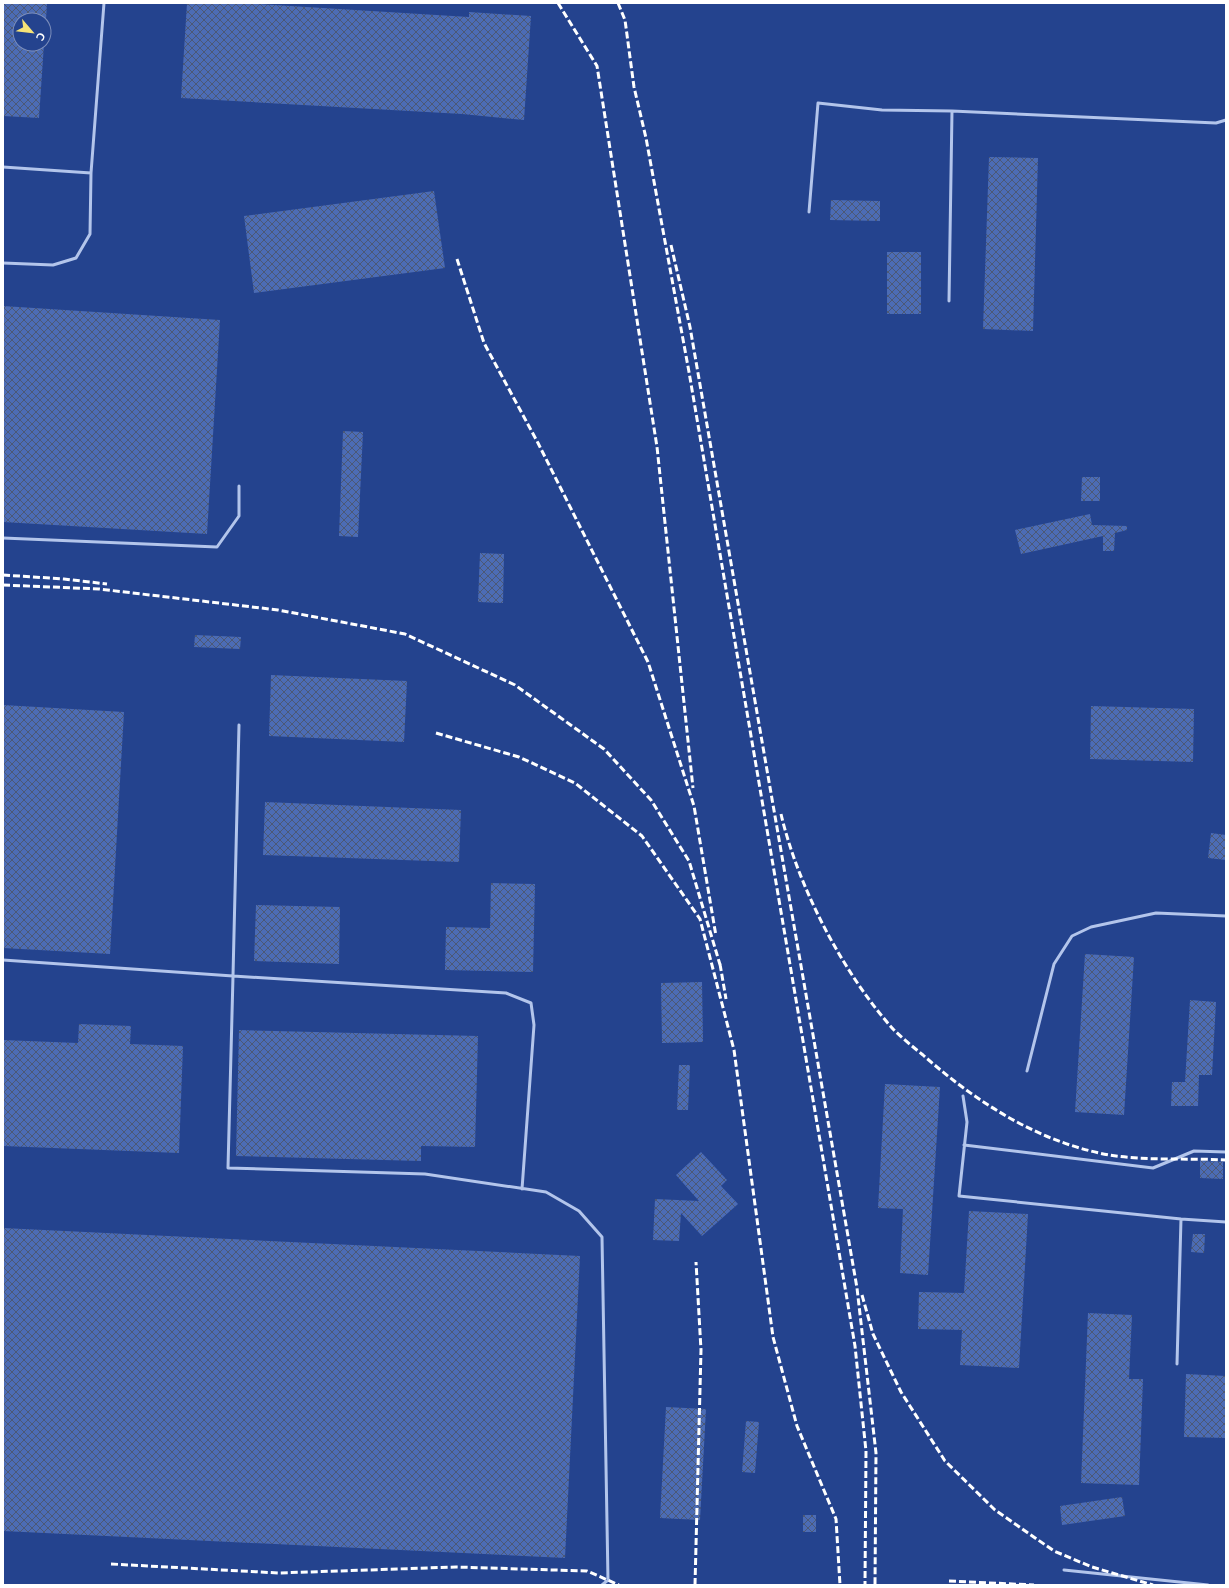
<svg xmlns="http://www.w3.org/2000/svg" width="1229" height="1588" font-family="Mulish,sans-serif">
	<defs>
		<pattern id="building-cross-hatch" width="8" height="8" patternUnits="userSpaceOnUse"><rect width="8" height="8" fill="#4c6cb5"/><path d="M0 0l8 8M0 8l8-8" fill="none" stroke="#4c5976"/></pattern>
	</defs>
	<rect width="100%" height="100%" fill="#24438e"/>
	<path fill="url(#building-cross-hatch)" d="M 3,3 L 47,3 L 46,20 L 20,20 L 20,44 L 44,44 L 39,118 L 3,116 Z
		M 187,3 L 240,3 L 469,17 L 469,12 L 531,16 L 524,120 L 462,114 L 181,98 Z
		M 989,157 L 1038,158 L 1033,331 L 983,329 Z
		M 434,191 L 445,268 L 254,293 L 244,216 Z
		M 831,200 L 880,201 L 880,221 L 830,220 Z
		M 887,252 L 921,252 L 921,314 L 887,314 Z
		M 3,306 L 220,320 L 207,534 L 3,522 Z
		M 343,431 L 363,432 L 358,537 L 339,536 Z
		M 1082,477 L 1100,477 L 1100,501 L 1081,501 Z
		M 1090,514 L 1092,525 L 1127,526 L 1127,530 L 1115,533 L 1114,551 L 1103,551 L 1103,536 L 1021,554 L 1015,530 Z
		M 480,553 L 504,554 L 503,603 L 478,602 Z
		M 195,635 L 241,637 L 240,649 L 194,647 Z
		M 271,675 L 407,681 L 404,742 L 269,736 Z
		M 3,705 L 124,712 L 110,954 L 3,948 Z
		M 1091,706 L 1194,709 L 1193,762 L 1090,759 Z
		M 265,802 L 461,810 L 459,862 L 263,855 Z
		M 1211,833 L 1226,835 L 1226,860 L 1208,858 Z
		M 491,883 L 535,884 L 533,972 L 445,970 L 446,927 L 490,928 Z
		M 256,905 L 340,907 L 339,964 L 254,961 Z
		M 1085,954 L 1134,957 L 1124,1115 L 1075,1112 Z
		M 702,982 L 703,1042 L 662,1043 L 661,983 Z
		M 1190,1000 L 1216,1002 L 1212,1075 L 1199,1075 L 1198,1106 L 1171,1106 L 1172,1082 L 1185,1082 Z
		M 79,1024 L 131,1026 L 130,1044 L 183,1046 L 179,1153 L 3,1146 L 3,1040 L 78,1043 Z
		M 239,1030 L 478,1036 L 475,1147 L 421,1146 L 421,1161 L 236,1156 Z
		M 679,1065 L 690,1065 L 688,1110 L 677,1110 Z
		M 885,1084 L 940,1087 L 928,1275 L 900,1273 L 903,1209 L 878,1208 Z
		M 701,1152 L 727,1180 L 721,1186 L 738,1204 L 702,1236 L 681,1213 L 679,1241 L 653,1240 L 655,1199 L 699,1201 L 676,1175 Z
		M 1200,1161 L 1223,1162 L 1223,1179 L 1200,1178 Z
		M 969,1211 L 1028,1214 L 1019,1368 L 960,1365 L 962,1330 L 918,1329 L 919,1292 L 964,1293 Z
		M 3,1228 L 580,1256 L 565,1558 L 3,1531 Z
		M 1193,1234 L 1205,1234 L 1204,1253 L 1191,1252 Z
		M 1088,1313 L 1132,1315 L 1129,1379 L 1143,1379 L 1139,1485 L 1081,1483 Z
		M 1186,1374 L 1226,1376 L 1226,1438 L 1184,1437 Z
		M 666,1407 L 706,1409 L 700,1520 L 660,1518 Z
		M 746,1421 L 759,1422 L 755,1473 L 742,1472 Z
		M 1122,1497 L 1125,1516 L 1062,1525 L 1060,1506 Z
		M 803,1515 L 816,1515 L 816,1532 L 803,1532 Z"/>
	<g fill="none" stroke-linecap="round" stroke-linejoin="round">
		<path stroke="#b3c5eb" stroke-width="3" d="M 3,167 L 91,173
			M 809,212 L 818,103 L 882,110 L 952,111 L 1216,123 L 1226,120
			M 3,263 L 53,265 L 76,258 L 90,234 L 91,173 L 104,3
			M 949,301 L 952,111
			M 3,538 L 217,547 L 239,516 L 239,486
			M 239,725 L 233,976 L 506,993 L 531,1003 L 534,1025 L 522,1189
			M 3,960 L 233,976 L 228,1168 L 425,1174 L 546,1192 L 579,1211 L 602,1237 L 608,1580 L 602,1585
			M 1027,1071 L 1054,964 L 1072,936 L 1091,927 L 1156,913 L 1226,916
			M 963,1096 L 967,1122 L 959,1196 L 1181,1219 L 1226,1222
			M 964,1145 L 1153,1168 L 1194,1151 L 1226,1152
			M 1177,1364 L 1181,1219
			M 1064,1570 L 1208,1585"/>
		<path stroke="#fff" stroke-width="3" stroke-dasharray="7 3" stroke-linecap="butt" d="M 558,3 L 597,66 L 657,447 L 693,788
			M 618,3 L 625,20 L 634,87 L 646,138 L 689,372 L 855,1346 L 866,1451 L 865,1585
			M 671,245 L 690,327 L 857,1288 L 876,1453 L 875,1585
			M 457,259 L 484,343 L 538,443 L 648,662 L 694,806 L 716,936
			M 3,575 L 64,579 L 107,584
			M 3,585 L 99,589 L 278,610 L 405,634 L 515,685 L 604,749 L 651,800 L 689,861 L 721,968
			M 436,733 L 519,757 L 575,783 L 642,836 L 700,919 L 734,1050 L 773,1337 L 797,1426 L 836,1519 L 840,1585
			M 781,814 C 798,887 843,973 893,1029 C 902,1038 913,1047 923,1055 C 976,1102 1038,1142 1109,1155 C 1146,1161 1188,1158 1226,1160
			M 720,964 L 726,999
			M 862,1295 L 873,1334 L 901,1392 L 945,1461 L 995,1510 L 1054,1551 L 1092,1567 L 1153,1585
			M 111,1564 L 279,1573 L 456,1567 L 587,1571 L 619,1585
			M 949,1581 L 1034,1585
			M 695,1585 L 701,1350 L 696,1262"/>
	</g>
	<rect width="1229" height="1588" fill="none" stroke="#ffffff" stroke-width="8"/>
	<g transform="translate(32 32) rotate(118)"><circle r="19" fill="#24438e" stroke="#7c8ebb"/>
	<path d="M0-3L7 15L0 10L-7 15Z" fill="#f6e377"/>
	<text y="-6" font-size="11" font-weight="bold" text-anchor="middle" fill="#ffffff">С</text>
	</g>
</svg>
